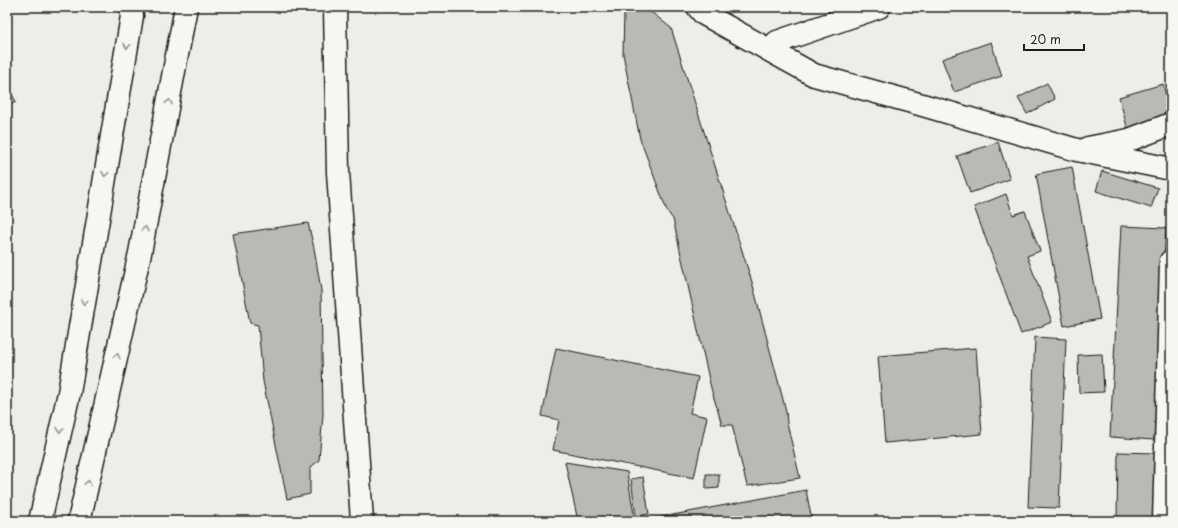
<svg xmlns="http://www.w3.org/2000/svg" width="1178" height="528" font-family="'Playpen Sans',sans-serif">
	<rect width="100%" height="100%" fill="#edede9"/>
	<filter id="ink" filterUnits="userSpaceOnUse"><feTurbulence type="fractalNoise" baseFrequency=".025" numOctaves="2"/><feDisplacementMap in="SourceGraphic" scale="8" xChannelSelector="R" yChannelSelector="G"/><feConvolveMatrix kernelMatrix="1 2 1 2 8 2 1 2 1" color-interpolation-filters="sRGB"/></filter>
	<g filter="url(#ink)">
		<path fill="#b9b9b6" stroke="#1c1c1c" d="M 639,7 L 645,7 L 671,28 L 752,282 L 786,411 L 787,423 L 800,478 L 747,486 L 732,425 L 722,425 L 711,388 L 673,219 L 667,211 L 640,139 L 623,54 L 624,11 Z
			M 991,42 L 1002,76 L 954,92 L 942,59 Z
			M 1047,83 L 1055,99 L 1027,114 L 1018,98 Z
			M 7,84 L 16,102 L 7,106 Z
			M 1163,84 L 1171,115 L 1129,134 L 1119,97 Z
			M 998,142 L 1010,179 L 970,193 L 957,156 Z
			M 1072,167 L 1100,319 L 1064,326 L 1036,174 Z
			M 1102,171 L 1158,188 L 1151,208 L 1096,191 Z
			M 1006,194 L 1013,215 L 1025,211 L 1040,251 L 1027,256 L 1052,322 L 1021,334 L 974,207 Z
			M 308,223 L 314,248 L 321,290 L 323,415 L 319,460 L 310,468 L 310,494 L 287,499 L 263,381 L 258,325 L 250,323 L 233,234 Z
			M 1121,226 L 1166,228 L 1154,440 L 1110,437 Z
			M 1035,337 L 1066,339 L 1059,508 L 1028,507 Z
			M 556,348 L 698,377 L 690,413 L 707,417 L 694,478 L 553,450 L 559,420 L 542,416 Z
			M 976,348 L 982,434 L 885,443 L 878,356 Z
			M 1102,354 L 1104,392 L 1079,393 L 1078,355 Z
			M 1118,452 L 1157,453 L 1155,521 L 1117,521 Z
			M 565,462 L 627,472 L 635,521 L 578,521 Z
			M 706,474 L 719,474 L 719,488 L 706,489 Z
			M 643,477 L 649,514 L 636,516 L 631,479 Z
			M 806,490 L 812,521 L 647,521 L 646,520 Z"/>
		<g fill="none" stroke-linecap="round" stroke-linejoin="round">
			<defs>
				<path id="minor" d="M 335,7 L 338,172 L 362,521
					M 698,7 L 704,14 L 814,75 L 919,104 L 1077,150 L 1171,169
					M 770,50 L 777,42 L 879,7
					M 1088,148 L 1129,140 L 1171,124
					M 1164,521 L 1171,261"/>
				<path id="major" d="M 40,521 L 69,393 L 132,16 L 131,7
					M 79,521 L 140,253 L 186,7"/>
			</defs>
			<use href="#minor" stroke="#1c1c1c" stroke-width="25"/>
			<use href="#major" stroke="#1c1c1c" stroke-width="25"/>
			<use href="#minor" stroke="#f6f6f2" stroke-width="22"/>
			<use href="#major" stroke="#f6f6f2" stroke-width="22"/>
		</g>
		<defs><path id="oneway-chevron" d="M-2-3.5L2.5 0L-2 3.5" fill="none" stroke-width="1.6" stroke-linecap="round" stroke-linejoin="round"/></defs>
		<g stroke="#949492">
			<use href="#oneway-chevron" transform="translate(127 46) rotate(99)"/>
			<use href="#oneway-chevron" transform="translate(169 102) rotate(-79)"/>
			<use href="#oneway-chevron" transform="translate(105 174) rotate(99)"/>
			<use href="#oneway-chevron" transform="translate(145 229) rotate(-79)"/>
			<use href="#oneway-chevron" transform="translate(84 302) rotate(99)"/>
			<use href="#oneway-chevron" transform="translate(117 356) rotate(-77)"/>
			<use href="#oneway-chevron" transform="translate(60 430) rotate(103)"/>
			<use href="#oneway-chevron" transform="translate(88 483) rotate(-77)"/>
		</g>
	</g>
	<rect width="1178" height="528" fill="none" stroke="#f6f6f2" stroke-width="24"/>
	<rect x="12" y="12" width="1154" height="504" fill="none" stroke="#1c1c1c" stroke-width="1.5" filter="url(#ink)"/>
	<path d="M1024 44v6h60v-6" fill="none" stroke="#1c1c1c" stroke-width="2"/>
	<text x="1030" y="44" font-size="12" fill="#1c1c1c" stroke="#f6f6f2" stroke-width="3" paint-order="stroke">20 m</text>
</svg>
